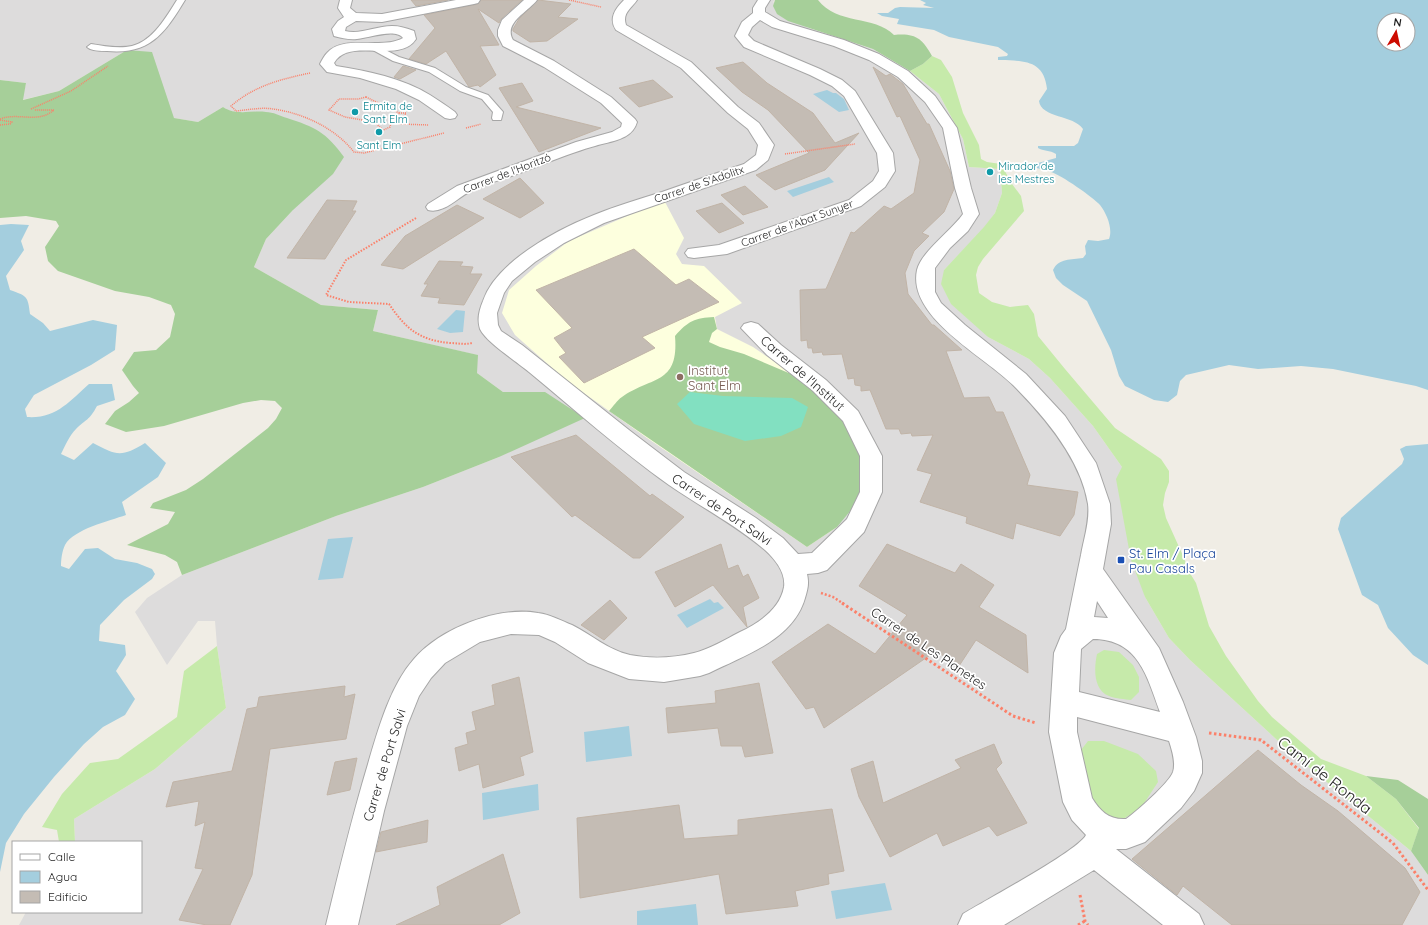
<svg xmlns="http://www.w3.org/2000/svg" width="1428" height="925" font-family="Quicksand,sans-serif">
	<rect width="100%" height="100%" fill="#f0ede5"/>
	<path fill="#dddcdc" d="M 0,0 L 775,0 L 773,2 L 809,28 L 873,49 L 910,71 L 939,94 L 963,139 L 969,167 L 1000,169 L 1002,193 L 995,213 L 985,227 L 944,270 L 988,337 L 1029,359 L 1050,378 L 1093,426 L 1122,467 L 1145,597 L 1169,638 L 1190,660 L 1289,751 L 1411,851 L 1428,875 L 1428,925 L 19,925 L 26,912 L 141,912 L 141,842 L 75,842 L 74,819 L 155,769 L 226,708 L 217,646 L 215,621 L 198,621 L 167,665 L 135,612 L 147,598 L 182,575 L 336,516 L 423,487 L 499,457 L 545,392 L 503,392 L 477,373 L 477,355 L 373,331 L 378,310 L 321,305 L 254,267 L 266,239 L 293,210 L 267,112 L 238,112 L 229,111 L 223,107 L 198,122 L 174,118 L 127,50 L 59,91 L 22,100 L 26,83 L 0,80 Z"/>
	<path fill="#fdffde" d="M 665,202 L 684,238 L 676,254 L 682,264 L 704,266 L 742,303 L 715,317 L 717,329 L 753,347 L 819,392 L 837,527 L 807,547 L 647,438 L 567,381 L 515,335 L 502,313 L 509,290 L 536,266 L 569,241 L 641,210 Z"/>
	<path fill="#c6eaaa" d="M 932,56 L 941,60 L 952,77 L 963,113 L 979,145 L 981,159 L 987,162 L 1001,164 L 1012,184 L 1021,196 L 1024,211 L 983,259 L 978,267 L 976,275 L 979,293 L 992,302 L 1010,307 L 1028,305 L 1034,314 L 1038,336 L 1065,369 L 1115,428 L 1161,459 L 1169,471 L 1169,482 L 1165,493 L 1163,505 L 1166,518 L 1184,558 L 1188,570 L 1196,583 L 1209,626 L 1226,656 L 1258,701 L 1272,717 L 1321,759 L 1366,776 L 1396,799 L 1419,829 L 1411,851 L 1289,751 L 1190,660 L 1169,638 L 1145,597 L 1131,560 L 1116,479 L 1122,467 L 1093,426 L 1050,378 L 1029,359 L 988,337 L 951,304 L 941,284 L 944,270 L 984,227 L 995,213 L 1002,193 L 1000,169 L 969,167 L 963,139 L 939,94 L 910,71 L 923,64 Z
		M 217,646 L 226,708 L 155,769 L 74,819 L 75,842 L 59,842 L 57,830 L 42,827 L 62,794 L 90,763 L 118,759 L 177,717 L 184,671 Z
		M 1104,650 L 1119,652 L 1133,665 L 1139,677 L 1139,692 L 1131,700 C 1125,699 1116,699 1109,696 C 1093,690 1094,668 1097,654 Z
		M 1088,741 L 1104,741 L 1138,754 L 1156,771 L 1158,782 L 1141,808 L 1120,821 L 1106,817 L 1093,803 L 1081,750 Z"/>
	<path fill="#a6cf99" d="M 775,0 L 818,0 C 837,25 874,15 894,35 C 915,33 922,38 932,56 L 923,64 L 910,71 L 873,49 L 788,21 L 777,14 L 773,6 Z
		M 127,50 L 152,52 L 174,118 L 198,122 L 223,107 C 236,116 251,110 266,112 C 273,112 280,116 287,118 C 315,127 326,132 344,157 L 333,174 L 293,210 L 266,239 L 254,267 L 321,305 L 378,310 L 373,331 L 478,355 L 477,373 L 503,392 L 545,392 L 585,418 L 499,457 L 423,487 L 336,516 L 182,575 L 177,562 L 165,555 L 127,545 L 168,524 L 175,512 L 150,508 L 153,503 L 186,490 L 203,479 L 268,428 L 276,419 L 282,408 L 275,401 L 261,400 L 243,403 L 164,426 L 126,432 L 105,424 L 115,411 L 129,402 L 139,393 L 133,386 L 122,370 L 134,352 L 156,350 L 170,337 L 175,314 L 171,305 L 149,297 L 115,291 L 58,271 L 48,261 L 45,247 L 59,226 L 56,221 L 26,216 L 0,218 L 0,80 L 26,83 L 23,100 L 59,91 Z
		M 714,317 L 717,329 L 712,333 L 709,342 L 720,347 L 744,354 L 791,374 L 819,392 L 848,420 L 860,451 L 866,477 L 856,504 L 837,527 L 807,547 L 609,411 C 613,407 617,400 622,397 C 652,376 679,385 675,336 C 688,321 695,318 714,317 Z
		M 1366,776 L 1398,780 L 1428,799 L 1428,875 L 1411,851 L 1419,828 L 1396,799 Z"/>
	<path fill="#82e0c1" d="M 690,392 L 723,396 L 792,398 L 808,407 L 801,427 L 781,436 L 745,441 L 694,424 L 677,404 Z"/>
	<path fill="#a4cede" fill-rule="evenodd" d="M 920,0 L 1428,0 L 1428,390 L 1416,386 L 1333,369 L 1301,366 L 1258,369 L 1229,365 L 1186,375 L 1180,381 L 1177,395 L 1168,402 L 1154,400 L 1125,386 L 1119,376 L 1111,350 L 1087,301 L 1063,285 L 1056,278 L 1053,270 C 1059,258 1071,260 1083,258 L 1086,254 L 1085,246 L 1088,240 L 1098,241 L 1109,239 C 1113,229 1107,214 1100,205 C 1093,197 1061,175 1051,172 C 1044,169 1038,170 1031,165 L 1056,158 L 1056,154 C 1050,150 1043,151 1038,148 L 1038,146 L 1074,146 L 1078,143 L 1083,129 C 1074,115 1041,118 1039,101 L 1047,89 C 1044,60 1024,61 1001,60 L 998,60 L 998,57 L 1007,56 L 1008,54 L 998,47 L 949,37 L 934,30 L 897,24 L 899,19 L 882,16 L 877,13 L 888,13 L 895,8 L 900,7 L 934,8 L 923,5 L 926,3 ZM 1384,20 L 1408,20 L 1408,44 L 1384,44 Z
		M 827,90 L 833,93 L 836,93 L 844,99 L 849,110 L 839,112 L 813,94 Z
		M 829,177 L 834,182 L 793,197 L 787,191 Z
		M 11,224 L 29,225 L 21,241 L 24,250 L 6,276 L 10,290 C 27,296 28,296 30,314 L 43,323 L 50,331 L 93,320 L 117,325 L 115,350 L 91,365 L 34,395 L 25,409 L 27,417 C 56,419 70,401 89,384 L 112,384 L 115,400 L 97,406 C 89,421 86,419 76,429 C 69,436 65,446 61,454 L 74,460 L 93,443 C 117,456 122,457 145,443 L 166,463 L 158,477 L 122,502 L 126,515 C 109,521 74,529 65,545 C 62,551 61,560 61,566 L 69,569 L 85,549 L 98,548 L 115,559 L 137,563 L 152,569 L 155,574 L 152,579 L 124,600 L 100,625 L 99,641 L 125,645 L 126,655 L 116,671 L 135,699 L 125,715 L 103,727 L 84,744 L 54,777 L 24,814 L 6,843 L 0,872 L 0,225 Z
		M 456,310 L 465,311 L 463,332 L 450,333 L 437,329 Z
		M 1428,444 L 1428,665 L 1413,655 L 1388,628 L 1378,605 L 1362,595 L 1338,529 L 1341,518 L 1402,464 L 1404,459 L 1400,449 L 1406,446 Z
		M 353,537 L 343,578 L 318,580 L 328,539 Z
		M 710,599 L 714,603 L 718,602 L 724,608 L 687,628 L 677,615 Z
		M 629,726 L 632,756 L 586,762 L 584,732 Z
		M 538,784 L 539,810 L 483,820 L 482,793 Z
		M 885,883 L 892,910 L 836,919 L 831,891 Z
		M 696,904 L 698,925 L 637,925 L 637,911 Z"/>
	<path fill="#c4bcb4" stroke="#c1b4a7" d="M 411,0 L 448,0 L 416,6 Z
		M 481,0 L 522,0 L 501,19 L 499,23 L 478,9 L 499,45 L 480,46 L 496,75 L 480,87 L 478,85 L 469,87 L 446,51 L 426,64 L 409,59 L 435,28 L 424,15 L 478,4 Z
		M 538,0 L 571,4 L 558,17 L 578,19 L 547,41 L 530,42 L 513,31 L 513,29 L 519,19 Z
		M 743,62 L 767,83 L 813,113 L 835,143 L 859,133 L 825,170 L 775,190 L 756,175 L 809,153 L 768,110 L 742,92 L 716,68 Z
		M 403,66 L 416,70 L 400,79 L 394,77 Z
		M 873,67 L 886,76 L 890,74 L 903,84 L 927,124 L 929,124 L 950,171 L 954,189 L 944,212 L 922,233 L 929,236 L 914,251 L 905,273 L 908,294 L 932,325 L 934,325 L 962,350 L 946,351 L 964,398 L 989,397 L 996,412 L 1003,412 L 1030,475 L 1027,485 L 1078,492 L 1074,515 L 1060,536 L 1016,523 L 1013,539 L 966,523 L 967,517 L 920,502 L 932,474 L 917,470 L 933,435 L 912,436 L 911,433 L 901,434 L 899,429 L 886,429 L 870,390 L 861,391 L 861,386 L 855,385 L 854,378 L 848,379 L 842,354 L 823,355 L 822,352 L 813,353 L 812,348 L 808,348 L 807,340 L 801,341 L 800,290 L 826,289 L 851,232 L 854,233 L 884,206 L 891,209 L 914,193 L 920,160 L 900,116 L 897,117 Z
		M 653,80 L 673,97 L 639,107 L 619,88 Z
		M 522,83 L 533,101 L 516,107 L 601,128 L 539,152 L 499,88 Z
		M 520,178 L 544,203 L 520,218 L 483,199 Z
		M 745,186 L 768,207 L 743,215 L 721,195 Z
		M 327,200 L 357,201 L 352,211 L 356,211 L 325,259 L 287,258 Z
		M 722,203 L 744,223 L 719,233 L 696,211 Z
		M 457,205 L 484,218 L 403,269 L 381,265 L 405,236 Z
		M 634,249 L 676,285 L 689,279 L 719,302 L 642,337 L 655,348 L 584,383 L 559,357 L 566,353 L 554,338 L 572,328 L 536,290 Z
		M 439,261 L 463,262 L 460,266 L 473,267 L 470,274 L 482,274 L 464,305 L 438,303 L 440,298 L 421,296 L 428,284 L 424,284 Z
		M 576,435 L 650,496 L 652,494 L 684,517 L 640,558 L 633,558 L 575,515 L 572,517 L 511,457 Z
		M 721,544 L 728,569 L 738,565 L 743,577 L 748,574 L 759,598 L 743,607 L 747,627 L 713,585 L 675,607 L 655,572 Z
		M 887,544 L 955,573 L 961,564 L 994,585 L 979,607 L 1026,635 L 1028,673 L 976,640 L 959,666 L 936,651 L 824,728 L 814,707 L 806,709 L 772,662 L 828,624 L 875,654 L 907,615 L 859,586 Z
		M 610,600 L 627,618 L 604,640 L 581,625 Z
		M 519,677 L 533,752 L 520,757 L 524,775 L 483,788 L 479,764 L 459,771 L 455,748 L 468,744 L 466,733 L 476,730 L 472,712 L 495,705 L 492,685 Z
		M 759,683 L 773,753 L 745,757 L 742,746 L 721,746 L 718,728 L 668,733 L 666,708 L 716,703 L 715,691 Z
		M 345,686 L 344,697 L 355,694 L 346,739 L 270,749 L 252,875 L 230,925 L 207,925 L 179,920 L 203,869 L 195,868 L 205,822 L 195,826 L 199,801 L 166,807 L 173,782 L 232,771 L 247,709 L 257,707 L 259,697 Z
		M 994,744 L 1002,763 L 996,769 L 1027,823 L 997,836 L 989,826 L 943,846 L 937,833 L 890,857 L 859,797 L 851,769 L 873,761 L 883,803 L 961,768 L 955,760 Z
		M 1258,750 L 1301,785 L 1338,811 L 1405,868 L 1420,892 L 1402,925 L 1232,925 L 1183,886 L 1177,895 L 1132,859 Z
		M 357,758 L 350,790 L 327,795 L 335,762 Z
		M 679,805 L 684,839 L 738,835 L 738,820 L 832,809 L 844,871 L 828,874 L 829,884 L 795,891 L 798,906 L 726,914 L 719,874 L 580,898 L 577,818 Z
		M 428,820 L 427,842 L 376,852 L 381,832 Z
		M 503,854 L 520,913 L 499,925 L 396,925 L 440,905 L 437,887 Z"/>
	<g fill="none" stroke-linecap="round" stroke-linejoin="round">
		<defs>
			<path id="service" d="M 177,0 L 185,0 C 165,33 150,55 107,51 C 101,51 91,51 87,47 L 91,44 C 104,46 119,49 132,46 C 153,41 166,17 177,0 Z
				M 374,44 L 399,57 L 435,68 L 466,87 L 488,95 L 503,112 L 501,120 L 493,120 L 492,118 L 493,112 L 482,99 L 460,91 L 429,72 L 393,61 L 371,49 L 370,47 Z"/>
			<path id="minor" d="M 340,0 L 352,0 L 350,8 L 356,13 L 382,14 L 456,0 L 480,0 L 478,3 L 474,4 L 382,22 L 356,21 L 346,27 L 345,31 C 360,35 376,26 392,26 C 400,26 406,28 414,31 L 416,39 C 399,65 349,36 334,63 L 336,66 C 368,71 402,78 430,95 C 438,100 447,106 455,112 L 457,115 L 455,118 L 450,119 L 445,118 L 419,100 L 396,89 L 360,78 L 327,72 L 320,64 C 322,60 324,56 327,53 C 343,34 382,50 403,38 C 395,28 369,38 357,39 C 349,40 342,38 334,36 L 332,29 L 338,21 L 344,17 L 338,8 Z
				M 524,0 L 537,0 C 528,12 503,23 513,40 L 554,61 L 611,97 L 635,119 L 637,122 C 632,140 611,141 595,146 C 569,153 545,164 520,173 C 503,179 485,184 469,192 C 456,199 443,214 428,210 L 426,207 L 428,204 L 457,186 L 576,142 L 612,132 L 621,127 L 622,123 L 601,103 L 544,67 L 503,46 L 498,36 L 498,30 L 502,20 Z
				M 624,0 L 637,0 C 631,9 622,13 626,25 L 691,62 L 738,107 L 759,123 L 774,145 L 768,160 L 756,170 L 604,223 L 564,243 L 535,262 L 512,281 L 504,293 L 497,313 L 498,325 L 501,331 L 522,345 L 629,430 L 684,472 L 756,518 L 783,538 L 798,554 L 812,553 L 847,519 L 860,492 L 860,456 L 843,421 L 812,390 L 767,355 L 741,328 L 744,324 L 751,322 L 758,324 L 781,345 L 826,380 L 858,411 L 882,456 L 882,492 L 864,532 L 827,570 L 818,573 L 807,574 C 809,583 808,588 805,598 C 793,640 745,655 709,673 L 700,676 L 664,682 L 629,679 L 588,663 L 555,642 L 539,635 L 511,634 L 480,642 L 445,663 L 431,678 L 419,696 L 407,726 L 384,811 L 358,925 L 326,925 C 339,871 352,817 368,764 C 378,730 390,686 414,659 C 441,628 498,606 538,613 C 549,614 562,621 572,625 C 592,635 608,650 630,655 C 650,659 674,658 694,653 C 710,649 726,639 740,632 C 759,623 780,609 784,587 C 786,573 775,559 765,550 C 736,525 701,507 669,485 C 620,450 575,410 529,372 C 516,361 486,342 480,329 C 477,319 479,311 483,301 C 496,262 556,230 594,215 C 616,206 640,199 662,192 C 690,182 717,173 744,164 L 756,155 L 758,145 L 748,129 L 728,113 L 681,68 L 616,30 C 608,18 616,8 624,0 Z
				M 758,0 L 770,0 L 765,8 L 765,12 L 780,21 L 844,40 L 879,54 L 908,71 L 935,96 L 957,128 L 971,188 L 979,214 L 968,231 L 950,248 L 935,268 L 935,292 L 941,303 L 965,325 L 1026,374 L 1065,416 L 1096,463 L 1110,504 L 1111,524 L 1103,569 L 1159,648 L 1183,702 L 1196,737 L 1202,761 L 1202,773 L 1194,791 L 1181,808 L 1145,842 L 1126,849 L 1116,849 L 1199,914 L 1204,925 L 1163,925 L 1094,870 L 1004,925 L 958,925 L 963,914 C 984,901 1078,851 1086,835 L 1072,820 L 1063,802 L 1049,732 L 1054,653 L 1061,636 L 1066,629 C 1071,604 1076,579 1081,555 C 1084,538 1090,521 1088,504 C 1081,459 1044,416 1013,385 C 984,356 907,317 917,270 C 921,252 952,230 963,214 L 955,188 L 943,128 L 925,102 L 898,77 L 869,60 L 834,46 L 772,27 L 760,20 L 752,27 L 748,35 L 754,41 L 820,69 L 842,80 L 855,91 L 893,153 L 895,171 L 885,187 L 861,206 L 727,254 L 694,258 L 688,257 L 685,253 L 688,249 L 719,245 L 849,200 L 873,181 L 879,171 L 877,153 L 844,96 L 832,86 L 810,75 L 744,47 L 735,36 L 742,22 L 753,13 L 753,8 ZM 1097,601 L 1108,618 L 1094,617 ZM 1093,639 C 1138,639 1147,676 1160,712 L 1079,692 L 1081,649 ZM 1077,717 L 1169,741 C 1172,750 1176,763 1173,772 C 1169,783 1136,812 1126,819 C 1109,820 1100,811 1092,798 L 1077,732 Z"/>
		</defs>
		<use href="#service" stroke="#a6a6a6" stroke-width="2"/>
		<use href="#minor" stroke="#a6a6a6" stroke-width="2"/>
		<path stroke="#fb816a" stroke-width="1.5" stroke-dasharray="1 1" stroke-linecap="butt" d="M 569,0 L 601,7
			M 310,73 C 281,79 254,86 231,106 L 236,111 C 248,110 261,107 273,109 C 303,113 335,128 354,152 L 364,153 L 444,133
			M 366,97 L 399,113 L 392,119 L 390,127 L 379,132 L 381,128 L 374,122 L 345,117 L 329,110 L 339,99 L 358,99 Z
			M 31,109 L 71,91 L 108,66
			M 399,113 L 406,113 L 399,124 L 429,125
			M 0,119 C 18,112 38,124 54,110 L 34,110
			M 0,120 L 12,122 L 10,124 L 0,125
			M 466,128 L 481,124
			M 785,154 L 855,144"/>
		<path stroke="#fb816a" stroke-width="2" stroke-dasharray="1.5 1.5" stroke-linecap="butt" d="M 416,218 L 346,260 L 326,295 L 349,302 L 389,304 C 406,329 419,340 450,343 C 458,343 464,345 472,343"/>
		<path stroke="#fb816a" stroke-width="2.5" stroke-dasharray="2 2" stroke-linecap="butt" d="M 821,593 L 833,597 L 844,604"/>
		<path stroke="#fb816a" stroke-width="3" stroke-dasharray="2.5 2.5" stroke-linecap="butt" d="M 842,603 L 1013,716 L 1036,723
			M 1209,733 L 1261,740 L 1393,843 L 1428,890
			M 1080,895 L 1085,921 L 1088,925
			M 1078,925 L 1085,921"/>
		<use href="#service" fill="#fff" fill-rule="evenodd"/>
		<use href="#minor" fill="#fff" fill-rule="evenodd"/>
	</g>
	<g fill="#0f9aa8" stroke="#fff" stroke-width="1.5">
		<circle cx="355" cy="112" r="4"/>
		<circle cx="379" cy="132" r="4"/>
		<circle cx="990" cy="172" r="4"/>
	</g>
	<circle fill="#8d6e63" stroke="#fff" stroke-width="1.5" cx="680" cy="377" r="4"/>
	<rect fill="#1a4fb4" stroke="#fff" stroke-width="1.5" x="1117" y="556" width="8" height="8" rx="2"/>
	<g text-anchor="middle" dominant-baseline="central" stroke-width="3.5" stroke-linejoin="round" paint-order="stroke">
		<g font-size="11" fill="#0d838f" stroke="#fff" text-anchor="start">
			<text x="363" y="106">Ermita de<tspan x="363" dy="13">Sant Elm</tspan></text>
			<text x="379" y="145" text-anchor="middle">Sant Elm</text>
			<text x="998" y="166">Mirador de<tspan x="998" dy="13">les Mestres</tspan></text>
		</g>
		<g font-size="11" fill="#1f1f1f" stroke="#fff">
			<text transform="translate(507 173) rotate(-21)">Carrer de l'Horitzó</text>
			<text transform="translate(699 184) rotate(-19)">Carrer de S'Adolitx</text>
			<text transform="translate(797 223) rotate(-20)">Carrer de l'Abat Sunyer</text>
		</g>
		<g font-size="13" fill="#785e54" stroke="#fff" text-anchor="start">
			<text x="688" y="370">Institut<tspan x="688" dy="15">Sant Elm</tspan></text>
		</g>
		<g font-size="13" fill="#1f1f1f" stroke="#fff">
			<text transform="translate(803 373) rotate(41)">Carrer de l'Institut</text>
			<text transform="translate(722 509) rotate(34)">Carrer de Port Salvi</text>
			<text transform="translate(929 648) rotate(34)">Carrer de Les Planetes</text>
			<text transform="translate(384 765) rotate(-73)">Carrer de Port Salvi</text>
		</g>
		<g font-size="13" fill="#164399" stroke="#fff" text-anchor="start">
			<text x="1129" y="553">St. Elm / Plaça<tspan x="1129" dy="15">Pau Casals</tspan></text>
		</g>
		<g font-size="16" fill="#1f1f1f" stroke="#fff">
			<text transform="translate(1325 775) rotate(38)">Camí de Ronda</text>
		</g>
	</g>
	<rect x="12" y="841" width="130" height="72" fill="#ffffff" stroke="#a5a5a5"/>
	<rect x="20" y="854" width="20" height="6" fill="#ffffff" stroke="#a5a5a5"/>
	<text x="48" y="861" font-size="12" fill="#1f1f1f">Calle</text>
	<rect x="20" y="871" width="20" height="12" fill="#a4cede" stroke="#a5a5a5"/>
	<text x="48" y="881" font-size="12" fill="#1f1f1f">Agua</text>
	<rect x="20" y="891" width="20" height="12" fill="#c4bcb4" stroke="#a5a5a5"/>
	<text x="48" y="901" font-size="12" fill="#1f1f1f">Edificio</text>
	<g transform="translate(1396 32) rotate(9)"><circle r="19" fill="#ffffff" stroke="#a5a5a5"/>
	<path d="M0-3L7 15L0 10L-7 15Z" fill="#cd0b00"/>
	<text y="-6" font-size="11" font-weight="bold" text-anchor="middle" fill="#1f1f1f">N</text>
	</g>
</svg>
